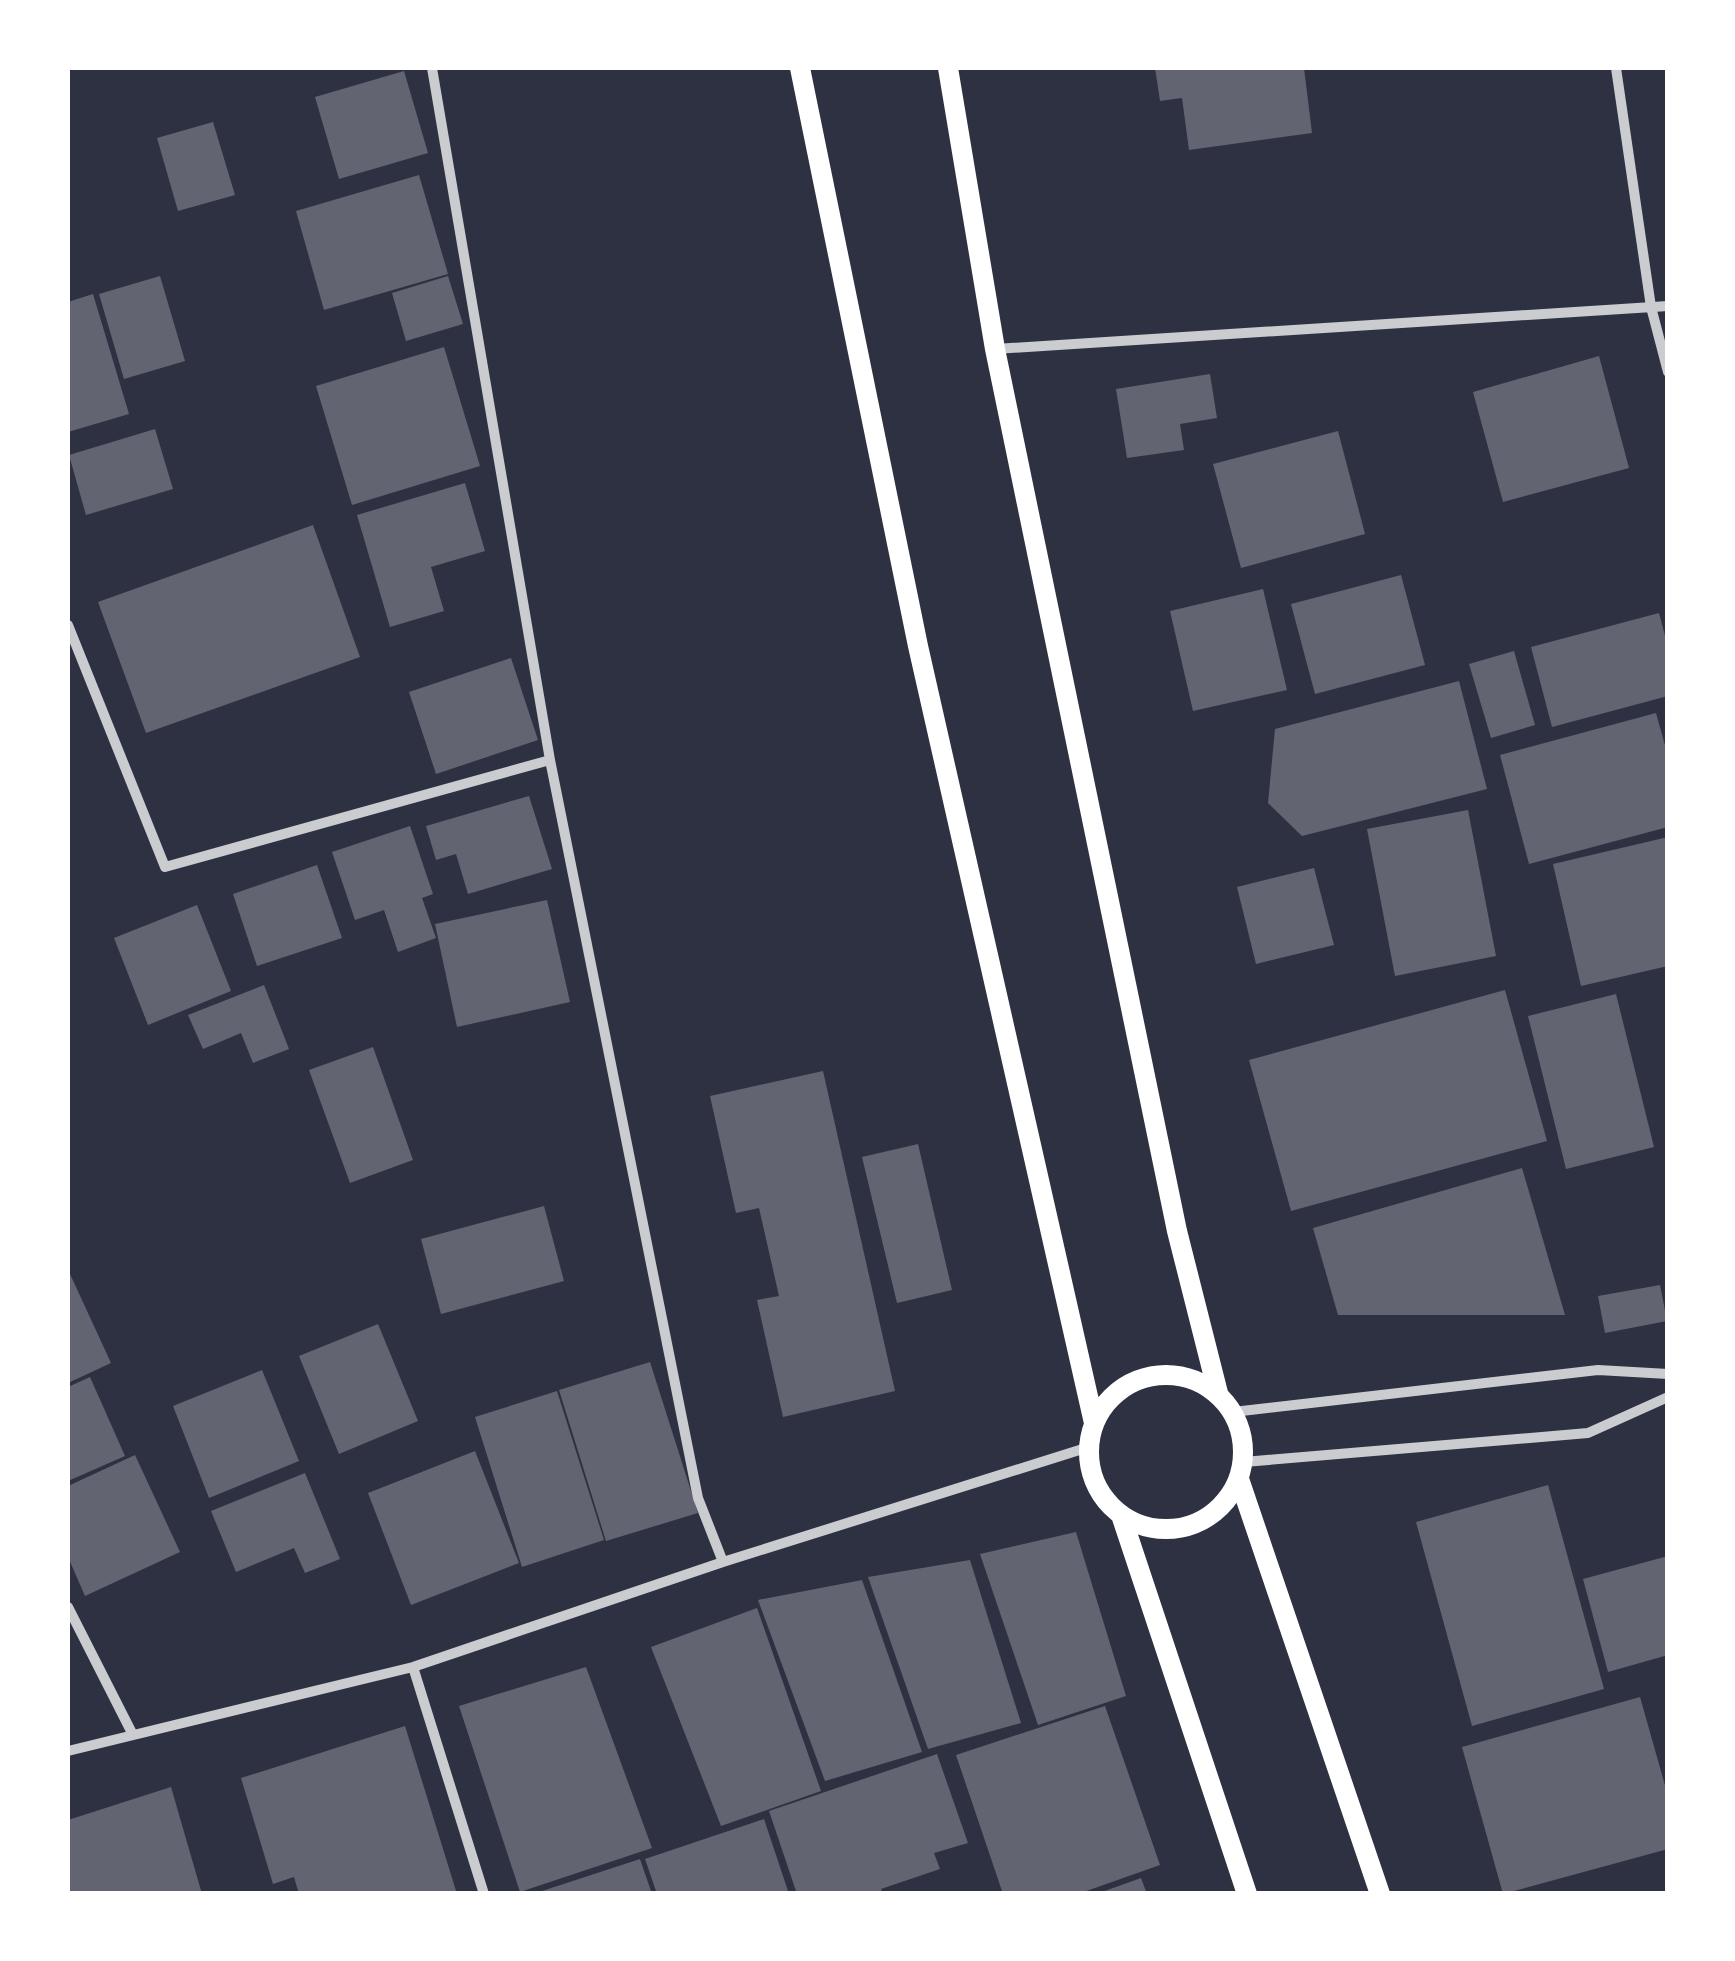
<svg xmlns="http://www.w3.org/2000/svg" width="1735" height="1961" font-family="Georgia,serif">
	<rect width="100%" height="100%" fill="#2d3142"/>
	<path fill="#626471" d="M 1155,68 L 1304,68 L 1312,133 L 1189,150 L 1182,98 L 1160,101 Z
		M 404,71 L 428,153 L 339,179 L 315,97 Z
		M 213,122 L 235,195 L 178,211 L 157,138 Z
		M 419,175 L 448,274 L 324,310 L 296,211 Z
		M 160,276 L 185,361 L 124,379 L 99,294 Z
		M 448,276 L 463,324 L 406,341 L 392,293 Z
		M 93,294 L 129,414 L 68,432 L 68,302 Z
		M 444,347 L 480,466 L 352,505 L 316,386 Z
		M 1599,356 L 1629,468 L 1503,502 L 1473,392 Z
		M 1210,374 L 1217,418 L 1180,424 L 1184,450 L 1127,458 L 1116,389 Z
		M 155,429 L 173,489 L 86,515 L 69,455 Z
		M 1338,431 L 1365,534 L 1241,568 L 1213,464 Z
		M 465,483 L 485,551 L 431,567 L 444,611 L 390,627 L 357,515 Z
		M 313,525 L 360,657 L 146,733 L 98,602 Z
		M 1401,575 L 1425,665 L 1315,694 L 1291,604 Z
		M 1263,589 L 1287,690 L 1193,711 L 1170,611 Z
		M 1659,613 L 1668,647 L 1668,696 L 1552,727 L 1531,647 Z
		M 1514,651 L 1535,725 L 1491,738 L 1469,664 Z
		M 511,658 L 538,740 L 436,774 L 409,692 Z
		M 1459,681 L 1487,789 L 1302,836 L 1268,803 L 1275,729 Z
		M 1656,713 L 1668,756 L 1668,827 L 1529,864 L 1500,755 Z
		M 529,796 L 552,869 L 468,894 L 456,854 L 436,860 L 426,826 Z
		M 1468,810 L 1496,956 L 1395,976 L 1367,829 Z
		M 410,826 L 433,894 L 422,898 L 436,938 L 398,952 L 384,910 L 355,920 L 332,852 Z
		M 1668,837 L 1668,966 L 1581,986 L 1553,864 Z
		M 317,865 L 342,938 L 257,966 L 233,894 Z
		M 1314,868 L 1334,945 L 1256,964 L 1237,887 Z
		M 547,900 L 570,1002 L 457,1027 L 435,924 Z
		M 197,905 L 231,991 L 148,1025 L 114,938 Z
		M 264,985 L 289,1049 L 253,1063 L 241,1033 L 203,1049 L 188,1015 Z
		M 1505,990 L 1547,1141 L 1291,1211 L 1249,1060 Z
		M 1616,994 L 1654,1147 L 1566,1169 L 1528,1016 Z
		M 373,1047 L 413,1160 L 350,1183 L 309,1070 Z
		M 823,1071 L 895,1391 L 783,1417 L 757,1300 L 779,1296 L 759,1208 L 736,1213 L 710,1096 Z
		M 918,1144 L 952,1290 L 897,1303 L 862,1157 Z
		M 1522,1168 L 1565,1315 L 1338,1315 L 1313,1228 Z
		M 544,1206 L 564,1281 L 441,1314 L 421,1239 Z
		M 70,1274 L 111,1363 L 68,1383 L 68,1275 Z
		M 1660,1285 L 1667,1321 L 1605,1333 L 1598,1296 Z
		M 378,1324 L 418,1421 L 339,1454 L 299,1356 Z
		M 650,1362 L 698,1513 L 606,1541 L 559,1390 Z
		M 262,1370 L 299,1461 L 209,1498 L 173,1406 Z
		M 90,1377 L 125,1456 L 68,1481 L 68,1387 Z
		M 557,1391 L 604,1540 L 522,1567 L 475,1417 Z
		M 475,1451 L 519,1563 L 411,1605 L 368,1493 Z
		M 135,1455 L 180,1552 L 85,1596 L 68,1557 L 68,1486 Z
		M 305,1473 L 340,1559 L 305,1573 L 294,1548 L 236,1572 L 211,1511 Z
		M 1548,1485 L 1604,1689 L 1472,1726 L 1416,1522 Z
		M 1076,1532 L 1126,1696 L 1038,1725 L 980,1554 Z
		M 1668,1556 L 1668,1655 L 1608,1672 L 1583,1579 Z
		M 970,1560 L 1021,1723 L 928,1749 L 868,1577 Z
		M 862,1580 L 922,1752 L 825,1781 L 758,1600 Z
		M 757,1608 L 821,1791 L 721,1826 L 651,1647 Z
		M 586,1667 L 652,1848 L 520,1892 L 459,1706 Z
		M 1640,1697 L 1668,1796 L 1668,1849 L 1503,1894 L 1462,1747 Z
		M 1105,1706 L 1160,1865 L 1078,1894 L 1003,1894 L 956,1755 Z
		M 405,1726 L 457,1894 L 299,1894 L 294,1877 L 273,1884 L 241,1778 Z
		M 937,1754 L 968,1843 L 934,1853 L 940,1869 L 881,1889 L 883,1894 L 797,1894 L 769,1811 Z
		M 171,1787 L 202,1894 L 68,1894 L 68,1820 Z
		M 764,1819 L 789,1894 L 657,1894 L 645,1859 Z
		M 640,1859 L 652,1894 L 536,1894 L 536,1893 Z
		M 1141,1878 L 1147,1894 L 1099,1894 L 1099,1893 Z"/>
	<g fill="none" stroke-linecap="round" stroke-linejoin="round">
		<path stroke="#caccd0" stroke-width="10" d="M 432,68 L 550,760 L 698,1498 L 723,1562
			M 1616,68 L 1651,307 L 1668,372
			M 995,349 L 1668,306
			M 68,625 L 165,867 L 550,760
			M 1233,1412 L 1598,1370 L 1668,1374
			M 1244,1462 L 1588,1433 L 1668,1397
			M 68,1607 L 133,1735
			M 413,1667 L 484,1894
			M 68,1751 L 413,1667 L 723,1562 L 1089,1447"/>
		<path stroke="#fff" stroke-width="20" d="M 800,68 L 918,646 L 1094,1423
			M 948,68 L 995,349 L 1177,1231 L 1218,1393
			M1089 1452a77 77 0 1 1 154 0a77 77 0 1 1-154 0Z
			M 1239,1479 L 1380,1894
			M 1121,1515 L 1247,1894"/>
	</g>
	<rect width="1735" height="1961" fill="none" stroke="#ffffff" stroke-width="140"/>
</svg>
